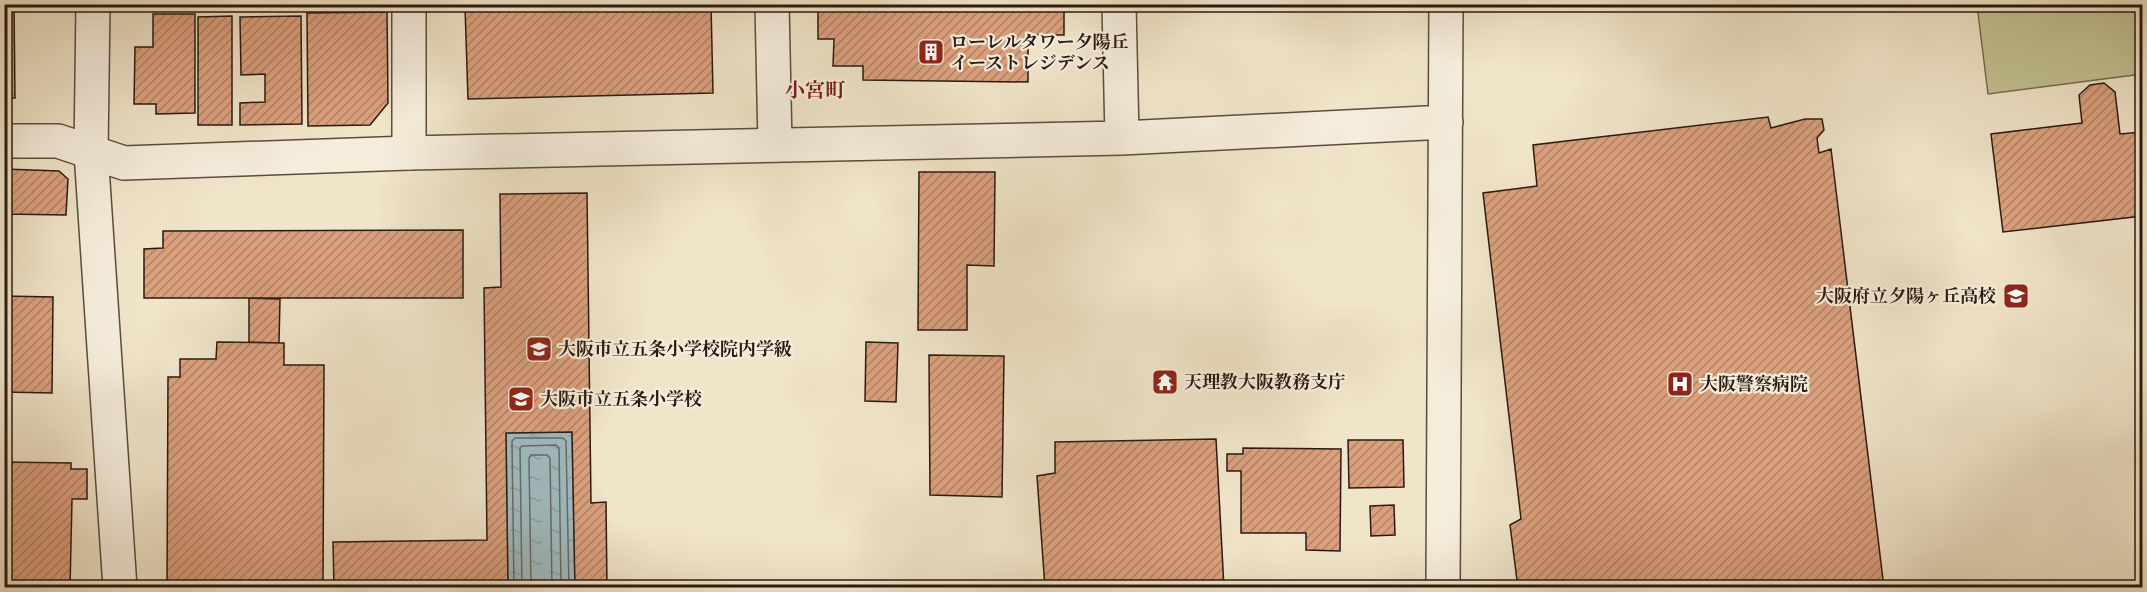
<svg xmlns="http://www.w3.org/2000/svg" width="2147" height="592" font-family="'IM FELL French Canon','Noto Serif JP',serif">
	<defs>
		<pattern id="water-ripples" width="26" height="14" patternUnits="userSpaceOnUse" patternTransform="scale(1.5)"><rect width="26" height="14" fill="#a0bbc1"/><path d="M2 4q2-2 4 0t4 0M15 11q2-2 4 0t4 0" fill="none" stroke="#8aa0a5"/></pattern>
		<pattern id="building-hatch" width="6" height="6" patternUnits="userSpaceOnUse" patternTransform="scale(1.5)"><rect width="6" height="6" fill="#dba07e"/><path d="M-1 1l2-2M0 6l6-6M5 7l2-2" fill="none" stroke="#b28266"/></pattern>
	</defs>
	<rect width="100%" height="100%" fill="#f0e4c9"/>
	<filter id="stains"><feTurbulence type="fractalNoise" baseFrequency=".00333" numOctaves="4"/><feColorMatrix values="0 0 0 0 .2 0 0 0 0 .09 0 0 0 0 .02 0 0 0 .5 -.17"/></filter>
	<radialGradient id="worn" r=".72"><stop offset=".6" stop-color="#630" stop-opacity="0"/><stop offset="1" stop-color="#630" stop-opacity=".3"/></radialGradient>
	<path fill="#c2c191" stroke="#766e50" stroke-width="1.5" d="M 1977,5 L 2142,5 L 2142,74 L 1988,94 Z"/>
	<path fill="url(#water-ripples)" stroke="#717b7a" stroke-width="1.5" d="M 572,432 L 575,587 L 508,587 L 506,433 Z"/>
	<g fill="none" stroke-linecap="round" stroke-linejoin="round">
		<path stroke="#656a68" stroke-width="1.5" d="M 514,588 L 512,441 L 515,438 L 563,438 L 566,441 L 569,588
			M 522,588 L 520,448 L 522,446 L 556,445 L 559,448 L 561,588
			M 531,588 L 529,458 L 531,455 L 547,455 L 550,458 L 552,588"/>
	</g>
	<path fill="url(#building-hatch)" stroke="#2a1a10" stroke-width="1.5" d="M 4,4 L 14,4 L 15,98 L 4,98 Z
		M 136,4 L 232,4 L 232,6 L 136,7 Z
		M 543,4 L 711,4 L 713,93 L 468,99 L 465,7 Z
		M 818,4 L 1064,4 L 1064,35 L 1028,35 L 1028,82 L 863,80 L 863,66 L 833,66 L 834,39 L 818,39 Z
		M 387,12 L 388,103 L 370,125 L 308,126 L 307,13 Z
		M 153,14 L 195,14 L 195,113 L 156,114 L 156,104 L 134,104 L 135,47 L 153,47 Z
		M 232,16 L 232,125 L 198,125 L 198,17 Z
		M 301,16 L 302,124 L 240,125 L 240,103 L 265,102 L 265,74 L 241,75 L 240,17 Z
		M 2104,83 L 2115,92 L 2120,134 L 2142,132 L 2142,216 L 2003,232 L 1991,134 L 2082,123 L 2079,95 L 2090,85 Z
		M 1768,117 L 1771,128 L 1805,119 L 1822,119 L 1824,130 L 1817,138 L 1819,153 L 1831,149 L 1884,588 L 1518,588 L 1510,525 L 1521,519 L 1483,193 L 1537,186 L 1533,145 Z
		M 4,169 L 59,171 L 68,179 L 66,215 L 4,214 Z
		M 919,172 L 995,172 L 994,266 L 967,265 L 967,330 L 918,330 Z
		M 587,193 L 591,503 L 606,502 L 607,588 L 575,588 L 572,432 L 506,433 L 508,588 L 334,588 L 333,542 L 487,540 L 484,288 L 501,287 L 500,194 Z
		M 463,230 L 463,298 L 144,298 L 144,249 L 163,248 L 163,231 Z
		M 4,296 L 53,297 L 52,393 L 4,392 Z
		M 249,298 L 280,299 L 279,343 L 249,342 Z
		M 217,342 L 284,343 L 284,365 L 324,365 L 323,588 L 167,588 L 168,377 L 180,377 L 180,359 L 216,359 Z
		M 866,342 L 898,343 L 896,402 L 865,401 Z
		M 929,355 L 1004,356 L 1002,497 L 930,495 Z
		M 1216,439 L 1224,588 L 1045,588 L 1037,476 L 1055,473 L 1055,442 Z
		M 1348,440 L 1403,440 L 1404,487 L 1349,488 Z
		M 1243,448 L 1341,449 L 1340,551 L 1306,550 L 1306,533 L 1241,533 L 1241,471 L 1227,471 L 1227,454 L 1243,454 Z
		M 4,462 L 71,463 L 71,469 L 87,469 L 87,499 L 72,499 L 70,588 L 4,588 Z
		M 1394,505 L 1395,535 L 1371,536 L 1370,506 Z"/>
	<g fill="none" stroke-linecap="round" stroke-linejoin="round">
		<defs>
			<path id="minor" d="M 772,4 L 775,145
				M 4,141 L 58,141 L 91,152
				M 409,153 L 409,4"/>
			<path id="tertiary" d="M 93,4 L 91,152 L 120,588
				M 1119,4 L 1122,138
				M 91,152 L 124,163 L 409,153 L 1122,138 L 1446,122
				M 1443,588 L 1446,4"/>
		</defs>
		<use href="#minor" stroke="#5c4c3e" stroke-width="36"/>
		<use href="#tertiary" stroke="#5c4c3e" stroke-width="36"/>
		<use href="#minor" stroke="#f5eddc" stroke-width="33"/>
		<use href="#tertiary" stroke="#f5eddc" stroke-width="33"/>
	</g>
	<defs>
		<symbol id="building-square" viewBox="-11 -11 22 22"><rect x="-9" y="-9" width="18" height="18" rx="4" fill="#8f2418" stroke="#f5eddc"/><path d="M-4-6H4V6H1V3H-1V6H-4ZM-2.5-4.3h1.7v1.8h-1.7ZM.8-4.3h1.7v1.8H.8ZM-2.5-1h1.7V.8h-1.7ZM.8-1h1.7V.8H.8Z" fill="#fff"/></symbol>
		<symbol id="school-square" viewBox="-11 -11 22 22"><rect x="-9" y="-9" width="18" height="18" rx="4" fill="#8f2418" stroke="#f5eddc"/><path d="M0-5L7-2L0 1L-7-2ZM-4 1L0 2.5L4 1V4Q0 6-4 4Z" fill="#fff"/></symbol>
		<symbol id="temple-square" viewBox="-11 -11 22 22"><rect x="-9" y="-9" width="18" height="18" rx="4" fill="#8f2418" stroke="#f5eddc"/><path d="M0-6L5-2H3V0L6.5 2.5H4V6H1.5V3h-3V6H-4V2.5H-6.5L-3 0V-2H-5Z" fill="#fff"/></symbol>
		<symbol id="hospital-square" viewBox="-11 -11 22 22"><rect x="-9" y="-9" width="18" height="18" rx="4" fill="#8f2418" stroke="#f5eddc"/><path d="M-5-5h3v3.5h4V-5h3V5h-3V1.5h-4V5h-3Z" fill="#fff"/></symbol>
	</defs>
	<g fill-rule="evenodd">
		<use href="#building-square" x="916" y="37" width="30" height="30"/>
		<use href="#school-square" x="2001" y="281" width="30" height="30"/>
		<use href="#school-square" x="524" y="334" width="30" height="30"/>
		<use href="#temple-square" x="1150" y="367" width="30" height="30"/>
		<use href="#hospital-square" x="1665" y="369" width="30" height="30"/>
		<use href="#school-square" x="506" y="384" width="30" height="30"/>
	</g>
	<g text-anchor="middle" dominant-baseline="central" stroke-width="4.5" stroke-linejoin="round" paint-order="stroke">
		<g font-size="18" font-weight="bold" fill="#2a1a10" stroke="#f5eddc" text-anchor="start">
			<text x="950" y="42">ローレルタワー夕陽丘<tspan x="950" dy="21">イーストレジデンス</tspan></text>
			<text x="1996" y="296" text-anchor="end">大阪府立夕陽ヶ丘高校</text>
			<text x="558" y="349">大阪市立五条小学校院内学級</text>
			<text x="1184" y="382">天理教大阪教務支庁</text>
			<text x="1700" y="384">大阪警察病院</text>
			<text x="540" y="399">大阪市立五条小学校</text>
		</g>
		<g font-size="20" font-weight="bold" fill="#7a1f14" stroke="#f5eddc">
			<text x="815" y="90">小宮町</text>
		</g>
	</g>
	<rect width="2147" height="592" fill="none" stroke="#f0e4c9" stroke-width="24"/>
	<rect x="6" y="6" width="2135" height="580" fill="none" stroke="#2a1a10" stroke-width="3"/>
	<rect x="12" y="12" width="2123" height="568" fill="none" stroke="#2a1a10" stroke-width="1.5"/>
	<rect width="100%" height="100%" filter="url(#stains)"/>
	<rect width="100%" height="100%" fill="url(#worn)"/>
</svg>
